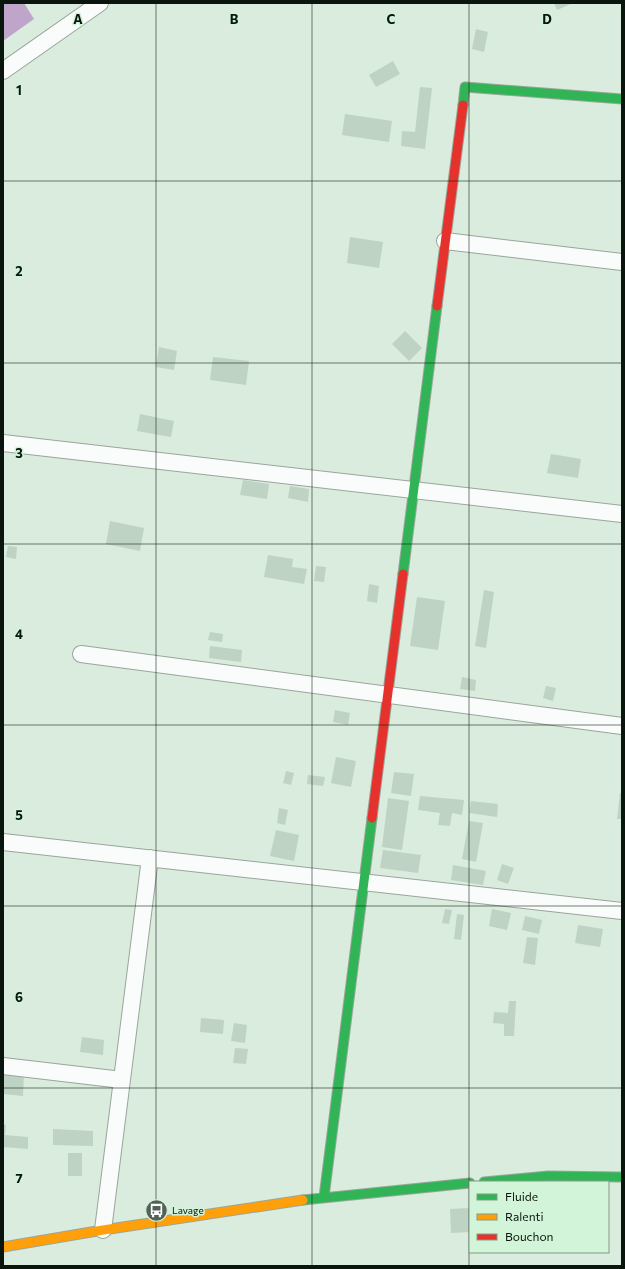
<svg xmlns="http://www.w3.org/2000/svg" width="625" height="1269" font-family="Commissioner,sans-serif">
	<rect width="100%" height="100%" fill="#daecdd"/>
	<path fill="#bfa5ca" d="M 3,3 L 24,3 L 34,19 L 3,41 Z"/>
	<path fill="#bed3c3" d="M 554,3 L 573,3 L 557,10 Z
		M 476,29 L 488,32 L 484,52 L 472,49 Z
		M 393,61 L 400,74 L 376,87 L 369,75 Z
		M 420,87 L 432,88 L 425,149 L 401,146 L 402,131 L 415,132 Z
		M 345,114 L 392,121 L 389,142 L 342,135 Z
		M 350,237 L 383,242 L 379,268 L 347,263 Z
		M 405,331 L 422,348 L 409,361 L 392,344 Z
		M 159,347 L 177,351 L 174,370 L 156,367 Z
		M 213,357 L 249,361 L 246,385 L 210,380 Z
		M 140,414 L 174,421 L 171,437 L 137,431 Z
		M 551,454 L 581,459 L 578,478 L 547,473 Z
		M 243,480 L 269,484 L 267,499 L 240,495 Z
		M 290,486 L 309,489 L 308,502 L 288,498 Z
		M 110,521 L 144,528 L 140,551 L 106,544 Z
		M 8,546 L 17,547 L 16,559 L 6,557 Z
		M 268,555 L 293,559 L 292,567 L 307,569 L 304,584 L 264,577 Z
		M 316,566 L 326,567 L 324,582 L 314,581 Z
		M 369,584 L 379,586 L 377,603 L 367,601 Z
		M 484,590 L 494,592 L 486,648 L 475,646 Z
		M 417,597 L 445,601 L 438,650 L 410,646 Z
		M 210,632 L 223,634 L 222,642 L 208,640 Z
		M 210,646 L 242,650 L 241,662 L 209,658 Z
		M 462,677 L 476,680 L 475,691 L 460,689 Z
		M 546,686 L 556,688 L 553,701 L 543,698 Z
		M 335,710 L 350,713 L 348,725 L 333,722 Z
		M 336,757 L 356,761 L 351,787 L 331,783 Z
		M 286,771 L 294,773 L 291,785 L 283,783 Z
		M 394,772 L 414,774 L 411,796 L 391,793 Z
		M 308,775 L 325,777 L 323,786 L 307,784 Z
		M 620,793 L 622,793 L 622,819 L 617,819 Z
		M 420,796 L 464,800 L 462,815 L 452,813 L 450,826 L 438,825 L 440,813 L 418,810 Z
		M 388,798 L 409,801 L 402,850 L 382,847 Z
		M 471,801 L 498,804 L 497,817 L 469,813 Z
		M 279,808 L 288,810 L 285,825 L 277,823 Z
		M 469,821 L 483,823 L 476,862 L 462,859 Z
		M 276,830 L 299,835 L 294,861 L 270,856 Z
		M 383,850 L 421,855 L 418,873 L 380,868 Z
		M 502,864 L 514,868 L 508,884 L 497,880 Z
		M 453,865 L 486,871 L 483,885 L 451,880 Z
		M 445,909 L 452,910 L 449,924 L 442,923 Z
		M 492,909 L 511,913 L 507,930 L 489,926 Z
		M 457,914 L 464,915 L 461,940 L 454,939 Z
		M 525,916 L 542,920 L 539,934 L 522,930 Z
		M 578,925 L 603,929 L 600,947 L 575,943 Z
		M 527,937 L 538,938 L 535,965 L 523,963 Z
		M 509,1001 L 516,1001 L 514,1036 L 504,1036 L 504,1024 L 493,1023 L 494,1012 L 508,1013 Z
		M 201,1018 L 224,1020 L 223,1034 L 200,1032 Z
		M 234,1023 L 247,1025 L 245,1043 L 231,1041 Z
		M 82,1037 L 104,1040 L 103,1055 L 80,1052 Z
		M 235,1048 L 248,1049 L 246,1064 L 233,1063 Z
		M 3,1073 L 24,1074 L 23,1096 L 3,1094 Z
		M 3,1124 L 6,1125 L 5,1135 L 28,1137 L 28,1149 L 3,1147 Z
		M 53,1129 L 93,1131 L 93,1146 L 53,1145 Z
		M 68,1153 L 82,1153 L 82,1176 L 68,1176 Z
		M 470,1208 L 470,1232 L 451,1233 L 450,1209 Z"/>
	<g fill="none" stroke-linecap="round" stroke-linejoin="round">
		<defs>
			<path id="street" d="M 3,71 L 100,3
				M 445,241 L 622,262
				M 3,443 L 622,514
				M 81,654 L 622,726
				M 3,842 L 622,911
				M 3,1066 L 122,1080
				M 103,1230 L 150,858"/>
			<path id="fast" d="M 463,105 L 465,87 L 622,99
				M 403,574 L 437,306
				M 484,1182 L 548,1176 L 622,1177
				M 324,1197 L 372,818
				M 303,1200 L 470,1183"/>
			<path id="slow" d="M 3,1247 L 103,1230 L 303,1200"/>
			<path id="jam" d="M 437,306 L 463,105
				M 372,818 L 403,574"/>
		</defs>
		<use href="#street" stroke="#99a69b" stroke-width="18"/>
		<use href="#fast" stroke="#99a69b" stroke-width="11"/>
		<use href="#slow" stroke="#99a69b" stroke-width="11"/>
		<use href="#jam" stroke="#99a69b" stroke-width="11"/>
		<use href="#street" stroke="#f9fcfa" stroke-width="16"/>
		<use href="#fast" stroke="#30b455" stroke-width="9"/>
		<use href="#slow" stroke="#ff9f0a" stroke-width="9"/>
		<use href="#jam" stroke="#e5322d" stroke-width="9"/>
	</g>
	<path fill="none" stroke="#0a160d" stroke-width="1" stroke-opacity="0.55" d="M 156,3 L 156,1266M 312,3 L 312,1266M 469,3 L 469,1266M 3,181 L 622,181M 3,363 L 622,363M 3,544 L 622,544M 3,725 L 622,725M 3,906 L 622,906M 3,1088 L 622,1088"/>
	<defs>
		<symbol id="bus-disc" viewBox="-11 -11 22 22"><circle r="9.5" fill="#536156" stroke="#d2f4d9"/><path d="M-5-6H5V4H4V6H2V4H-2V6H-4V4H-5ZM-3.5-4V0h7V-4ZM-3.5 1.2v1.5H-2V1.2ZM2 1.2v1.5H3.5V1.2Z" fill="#fff"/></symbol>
	</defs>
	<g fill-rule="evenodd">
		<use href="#bus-disc" x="144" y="1198" width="25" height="25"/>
	</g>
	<g text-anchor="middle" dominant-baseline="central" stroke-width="3" stroke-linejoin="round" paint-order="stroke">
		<g font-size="10" fill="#0a160d" stroke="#d2f4d9" text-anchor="start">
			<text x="172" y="1210">Lavage</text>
		</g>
	</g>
	<g font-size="13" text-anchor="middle" font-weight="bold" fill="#0a160d" stroke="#d2f4d9" stroke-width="3" stroke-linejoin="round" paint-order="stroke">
		<text x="78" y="24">A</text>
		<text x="234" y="24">B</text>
		<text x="391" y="24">C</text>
		<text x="547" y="24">D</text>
		<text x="19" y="95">1</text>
		<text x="19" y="276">2</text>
		<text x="19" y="458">3</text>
		<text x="19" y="639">4</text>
		<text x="19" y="820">5</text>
		<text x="19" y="1002">6</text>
		<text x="19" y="1183">7</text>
	</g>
	<rect width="625" height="1269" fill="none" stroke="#0a160d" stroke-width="8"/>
	<rect x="469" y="1181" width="140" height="72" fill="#d2f4d9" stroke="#829b87"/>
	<rect x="477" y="1194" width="20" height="6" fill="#30b455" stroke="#829b87"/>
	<text x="505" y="1201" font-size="12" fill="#0a160d">Fluide</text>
	<rect x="477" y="1214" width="20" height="6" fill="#ff9f0a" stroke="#829b87"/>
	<text x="505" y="1221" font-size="12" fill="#0a160d">Ralenti</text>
	<rect x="477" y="1234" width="20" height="6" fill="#e5322d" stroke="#829b87"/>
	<text x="505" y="1241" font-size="12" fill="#0a160d">Bouchon</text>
</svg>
